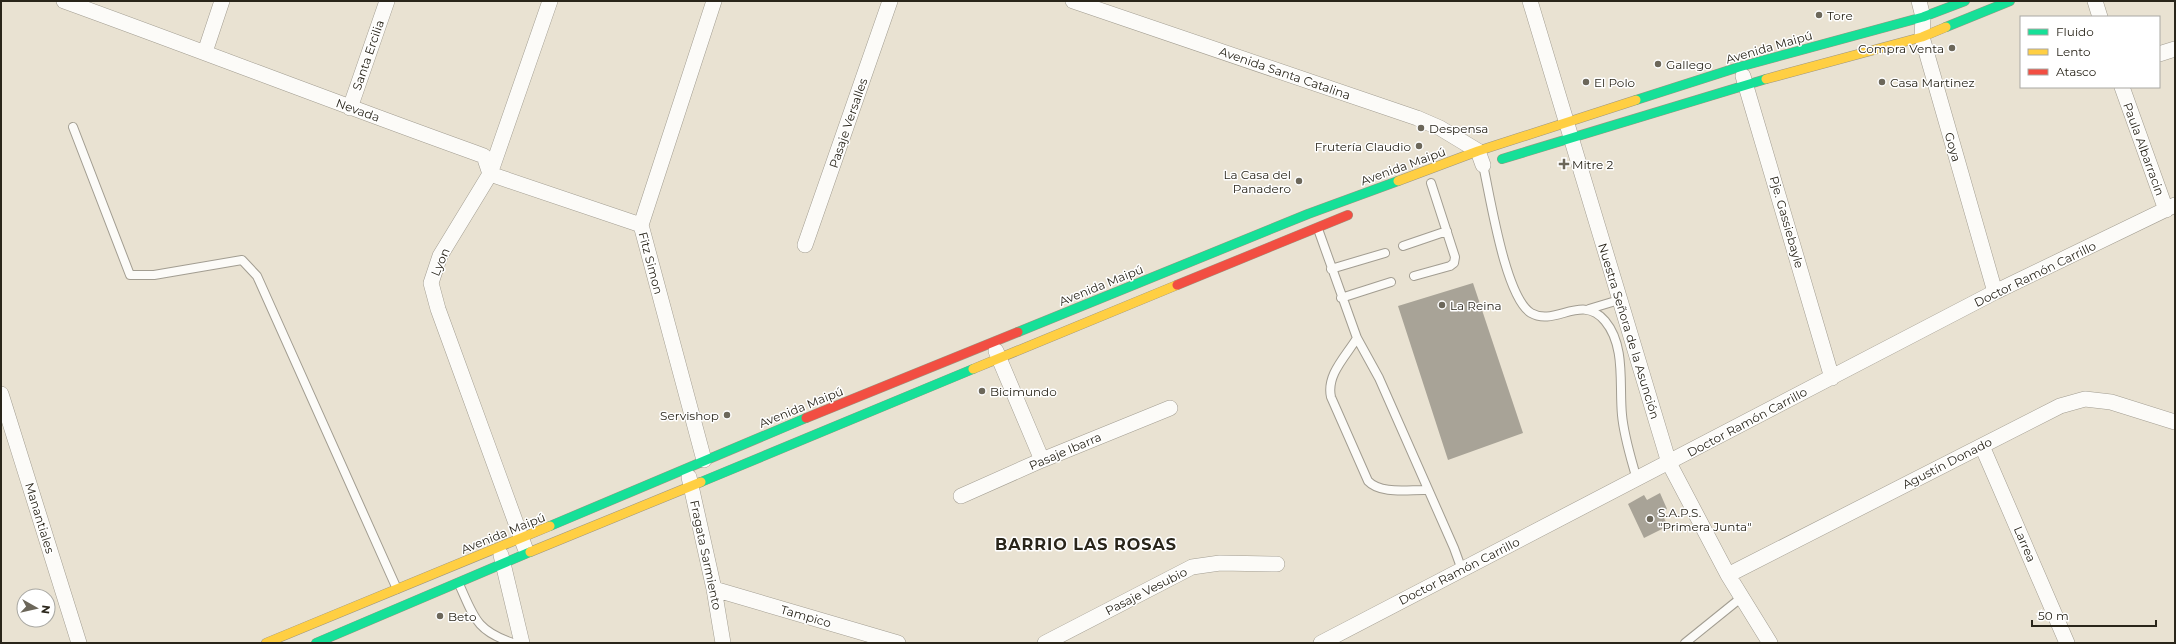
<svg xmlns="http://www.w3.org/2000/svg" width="2176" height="644" font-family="Montserrat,sans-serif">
	<rect width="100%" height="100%" fill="#e9e2d2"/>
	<path fill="#a8a397" d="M 1473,283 L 1523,433 L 1448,460 L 1398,306 Z
		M 1660,493 L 1667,509 L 1661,512 L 1668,526 L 1644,538 L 1628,504 L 1644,495 L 1647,500 Z"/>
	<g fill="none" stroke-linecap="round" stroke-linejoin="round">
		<defs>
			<path id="lane" d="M 73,127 L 130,275 L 154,275 L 242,260 L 257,276 L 397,589
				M 1483,165 C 1490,195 1505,297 1531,313 C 1555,327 1582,293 1605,321 C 1626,346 1619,385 1622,415 C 1624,437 1631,458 1637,480
				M 1318,229 L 1357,338 L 1379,378 L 1454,548 L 1462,570
				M 1403,246 L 1447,231
				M 1331,269 L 1385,253
				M 1414,276 L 1450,266 L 1454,263 L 1455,257 L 1431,183
				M 1341,298 L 1391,282
				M 1589,309 L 1619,300
				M 1357,338 C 1346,356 1326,375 1331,397 L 1368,481 C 1381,495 1411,489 1428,490
				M 459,584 C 474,617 476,631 513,643
				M 1685,643 L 1742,597"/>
			<path id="street" d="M 64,1 C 205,52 344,106 484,156 L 490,174 L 641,225
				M 1073,1 L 1417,118 L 1440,128 L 1478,151 L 1483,165
				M 1530,1 L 1669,463 L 1728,575 L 1770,643
				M 1919,1 L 1923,17 L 1922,37 L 1995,292
				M 2095,1 L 2100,17
				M 205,52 L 222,1
				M 2159,54 L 2175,49
				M 1743,76 L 1832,378
				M 2122,87 L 2166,210
				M 350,108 L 387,1
				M 805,245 L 890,1
				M 996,351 L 1042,460
				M 1,394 L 79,643
				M 1982,446 L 2067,643
				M 704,460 L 641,225 L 714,1
				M 689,477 L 714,589 L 723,643
				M 961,496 L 1042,460 L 1170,408
				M 525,548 L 438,309 L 431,283 L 440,256 L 490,174 L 550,1
				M 501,555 L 522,643
				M 1728,575 L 2060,406 L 2085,399 L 2111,402 L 2175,422
				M 714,589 L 898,643
				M 1045,643 L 1192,567 L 1220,563 L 1277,564
				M 1321,643 L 1995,292 L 2175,205"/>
			<path id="fast" d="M 1946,27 L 2010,1
				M 1636,100 L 1739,67 L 1923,17 L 1965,1
				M 1502,159 L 1766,79
				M 1018,332 L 1308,214 L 1398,181
				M 701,482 L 973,369
				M 550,526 L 806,418
				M 316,643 L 530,552"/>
			<path id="slow" d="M 1766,79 L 1922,37 L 1946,27
				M 1398,181 L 1478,151 L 1636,100
				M 973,369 L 1177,285
				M 530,552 L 701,482
				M 266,643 L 550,526"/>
			<path id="jam" d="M 1177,285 L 1348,215
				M 806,418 L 1018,332"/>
		</defs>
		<use href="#lane" stroke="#a29d91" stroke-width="10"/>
		<use href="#street" stroke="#a29d91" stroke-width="16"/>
		<use href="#fast" stroke="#9d9581" stroke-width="10"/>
		<use href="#slow" stroke="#9d9581" stroke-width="10"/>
		<use href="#jam" stroke="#9d9581" stroke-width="10"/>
		<use href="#lane" stroke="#fcfbf8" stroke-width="8"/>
		<use href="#street" stroke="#fcfbf8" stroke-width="15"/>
		<use href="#fast" stroke="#16e098" stroke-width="9"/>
		<use href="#slow" stroke="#ffcf43" stroke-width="9"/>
		<use href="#jam" stroke="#f24e42" stroke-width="9"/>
	</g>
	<g fill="#6c675a" stroke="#fff" stroke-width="1.5">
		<circle cx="1819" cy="15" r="4"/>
		<circle cx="1952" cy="48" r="4"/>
		<circle cx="1658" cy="64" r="4"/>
		<circle cx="1586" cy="82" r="4"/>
		<circle cx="1882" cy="82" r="4"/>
		<circle cx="1421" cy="128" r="4"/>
		<circle cx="1419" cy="146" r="4"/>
		<path d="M1562 158h4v4h4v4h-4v4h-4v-4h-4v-4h4z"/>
		<circle cx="1299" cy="181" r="4"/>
		<circle cx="1442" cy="305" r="4"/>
		<circle cx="982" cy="391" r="4"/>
		<circle cx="727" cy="415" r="4"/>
		<circle cx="1650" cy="519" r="4"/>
		<circle cx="440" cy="616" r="4"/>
	</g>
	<g text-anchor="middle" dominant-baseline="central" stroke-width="3" stroke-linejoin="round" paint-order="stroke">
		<g font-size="12" fill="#29251a" stroke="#fff" text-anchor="start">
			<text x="1827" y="15">Tore</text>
			<text x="1944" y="48" text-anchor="end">Compra Venta</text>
			<text x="1666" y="64">Gallego</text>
			<text x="1594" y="82">El Polo</text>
			<text x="1890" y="82">Casa Martinez</text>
			<text x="1429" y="128">Despensa</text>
			<text x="1411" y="146" text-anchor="end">Frutería Claudio</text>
			<text x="1572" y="164">Mitre 2</text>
			<text x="1291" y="174" text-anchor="end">La Casa del<tspan x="1291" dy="14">Panadero</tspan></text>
			<text x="1450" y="305">La Reina</text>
			<text x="990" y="391">Bicimundo</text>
			<text x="719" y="415" text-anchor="end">Servishop</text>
			<text x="1658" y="512">S.A.P.S.<tspan x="1658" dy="14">"Primera Junta"</tspan></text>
			<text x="448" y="616">Beto</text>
		</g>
		<g font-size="12" fill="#29251a" stroke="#fff">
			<text transform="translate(1769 47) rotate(-16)">Avenida Maipú</text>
			<text transform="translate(368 55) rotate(-71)">Santa Ercilia</text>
			<text transform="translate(1285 73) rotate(19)">Avenida Santa Catalina</text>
			<text transform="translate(358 110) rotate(20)">Nevada</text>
			<text transform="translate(848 123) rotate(-71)">Pasaje Versalles</text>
			<text transform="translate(1953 147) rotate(74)">Goya</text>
			<text transform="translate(2144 149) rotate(70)">Paula Albarracin</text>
			<text transform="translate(1403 166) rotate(-20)">Avenida Maipú</text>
			<text transform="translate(1787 222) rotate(74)">Pje. Gassiebayle</text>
			<text transform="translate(440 262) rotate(-67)">Lyon</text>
			<text transform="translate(651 263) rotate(75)">Fitz Simon</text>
			<text transform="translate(2035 274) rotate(-26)">Doctor Ramón Carrillo</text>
			<text transform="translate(1101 285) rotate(-22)">Avenida Maipú</text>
			<text transform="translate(1629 331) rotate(73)">Nuestra Señora de la Asunción</text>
			<text transform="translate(801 407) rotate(-22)">Avenida Maipú</text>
			<text transform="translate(1747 422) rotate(-28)">Doctor Ramón Carrillo</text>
			<text transform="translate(1065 451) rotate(-23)">Pasaje Ibarra</text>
			<text transform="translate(1947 463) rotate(-27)">Agustín Donado</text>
			<text transform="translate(40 518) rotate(73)">Manantiales</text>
			<text transform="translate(503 533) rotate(-22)">Avenida Maipú</text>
			<text transform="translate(2025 544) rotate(67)">Larrea</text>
			<text transform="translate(706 555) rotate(78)">Fragata Sarmiento</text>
			<text transform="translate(1459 571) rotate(-27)">Doctor Ramón Carrillo</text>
			<text transform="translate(1146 591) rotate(-27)">Pasaje Vesubio</text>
			<text transform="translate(806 616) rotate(16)">Tampico</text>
		</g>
		<g font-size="16" font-weight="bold" letter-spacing="1" fill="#29251a" stroke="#fff">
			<text x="1086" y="544">BARRIO LAS ROSAS</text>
		</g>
	</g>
	<rect width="2176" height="644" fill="none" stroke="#29251a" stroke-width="4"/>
	<rect x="2020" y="16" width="140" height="72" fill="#ffffff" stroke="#a9a8a3"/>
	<rect x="2028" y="29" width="20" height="6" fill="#16e098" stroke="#a9a8a3"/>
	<text x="2056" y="36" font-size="12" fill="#29251a">Fluido</text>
	<rect x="2028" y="49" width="20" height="6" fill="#ffcf43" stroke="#a9a8a3"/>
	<text x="2056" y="56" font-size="12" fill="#29251a">Lento</text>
	<rect x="2028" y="69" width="20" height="6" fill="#f24e42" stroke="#a9a8a3"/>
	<text x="2056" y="76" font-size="12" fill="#29251a">Atasco</text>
	<g transform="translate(36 608) rotate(98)"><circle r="19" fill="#ffffff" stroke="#a9a8a3"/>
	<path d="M0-3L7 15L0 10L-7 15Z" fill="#6c675a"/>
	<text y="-6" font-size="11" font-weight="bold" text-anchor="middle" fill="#29251a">N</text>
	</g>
	<path d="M2032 620v6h124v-6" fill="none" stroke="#29251a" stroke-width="2"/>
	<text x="2038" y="620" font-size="12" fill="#29251a" stroke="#ffffff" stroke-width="3" paint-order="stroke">50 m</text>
</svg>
